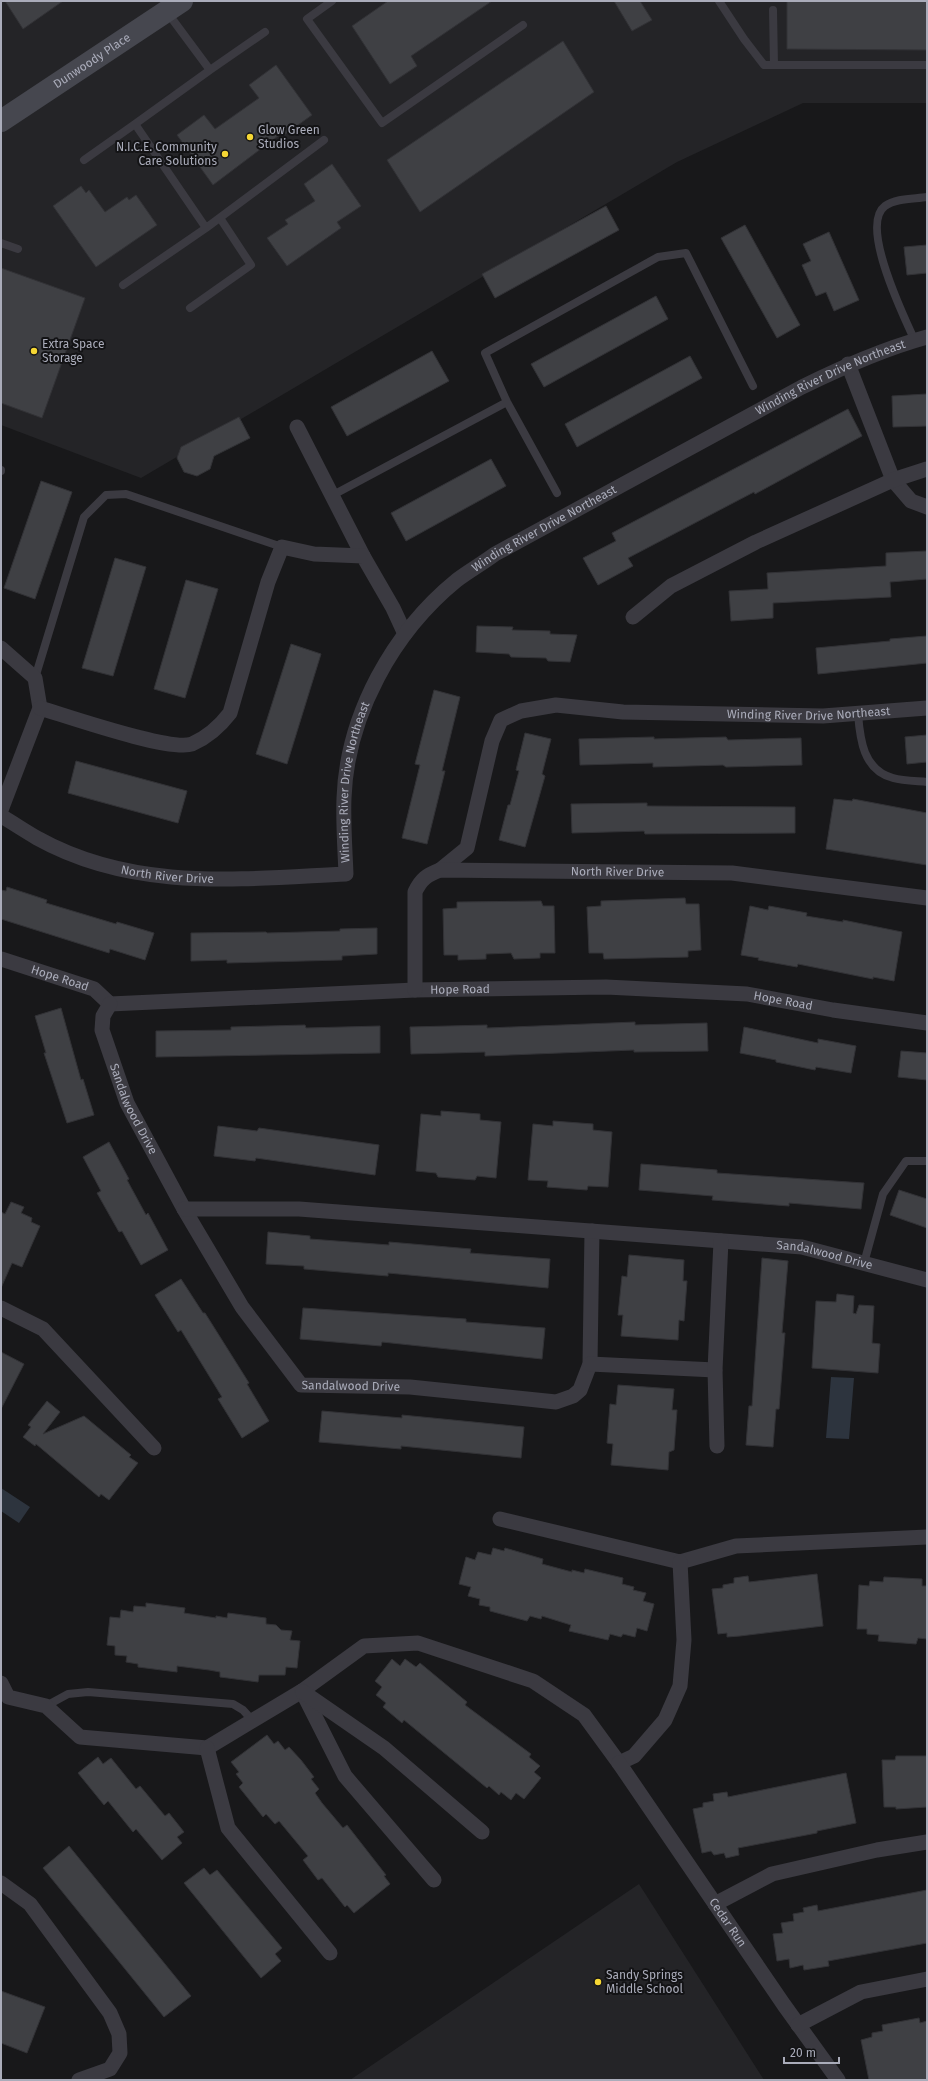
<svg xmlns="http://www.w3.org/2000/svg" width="928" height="2081" font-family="'Fira Sans',sans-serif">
	<rect width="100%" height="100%" fill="#18181a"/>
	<path fill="#242427" d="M 1,1 L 927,1 L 927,103 L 803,103 L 677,162 L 141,478 L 1,425 Z
		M 639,1884 L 764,2080 L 350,2080 Z"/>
	<path fill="#2d343e" d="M 831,1377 L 854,1378 L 849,1439 L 826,1438 Z
		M 1,1488 L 30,1507 L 19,1523 L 1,1511 Z"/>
	<path fill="#3f4044" stroke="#323236" d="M 5,1 L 63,1 L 23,29 Z
		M 388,1 L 492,1 L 411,56 L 417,66 L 390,84 L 352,26 Z
		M 614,1 L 640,1 L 652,20 L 632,31 Z
		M 787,1 L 927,1 L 927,50 L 787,49 Z
		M 563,41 L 594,92 L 420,212 L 387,160 Z
		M 276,65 L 312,115 L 284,135 L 282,133 L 213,185 L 177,135 L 204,115 L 215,129 L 259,98 L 249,85 Z
		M 332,164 L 361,206 L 337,222 L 341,228 L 287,266 L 267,238 L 288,224 L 285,220 L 315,201 L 304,184 Z
		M 81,186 L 86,193 L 89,190 L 105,212 L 127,197 L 129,200 L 136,195 L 157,225 L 96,267 L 53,206 Z
		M 606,206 L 619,230 L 495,298 L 482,274 Z
		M 745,225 L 800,325 L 777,338 L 721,238 Z
		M 829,232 L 859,300 L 834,311 L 826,292 L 816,296 L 802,265 L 811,261 L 803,244 Z
		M 927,245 L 927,273 L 907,275 L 904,247 Z
		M 1,268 L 85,298 L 42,418 L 1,403 Z
		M 656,296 L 668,319 L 544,387 L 531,364 Z
		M 432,351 L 449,381 L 347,436 L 331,407 Z
		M 690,356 L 702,378 L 577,447 L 565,424 Z
		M 927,394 L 927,426 L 893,427 L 892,396 Z
		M 848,409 L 862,436 L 755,494 L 754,492 L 628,558 L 633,566 L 598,585 L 583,558 L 616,541 L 612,533 Z
		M 239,417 L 250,438 L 214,456 L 210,469 L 197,476 L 184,472 L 177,458 L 181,447 Z
		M 491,459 L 506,486 L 406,541 L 391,513 Z
		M 41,481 L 72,492 L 35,599 L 4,588 Z
		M 927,551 L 927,579 L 890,582 L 891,597 L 773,603 L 773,618 L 731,621 L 729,591 L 768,589 L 767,573 L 886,566 L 886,553 Z
		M 115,558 L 146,567 L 113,676 L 82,668 Z
		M 186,580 L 218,589 L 185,698 L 154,689 Z
		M 477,626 L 513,627 L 512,630 L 550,631 L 550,634 L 577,635 L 570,662 L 548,661 L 546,658 L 511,657 L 509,654 L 476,652 Z
		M 927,636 L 927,663 L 818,674 L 816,648 L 890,641 L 890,639 Z
		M 291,644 L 321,654 L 287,764 L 256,754 Z
		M 434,690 L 460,697 L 442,771 L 445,771 L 427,844 L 402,838 L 420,765 L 415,764 Z
		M 525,733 L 551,739 L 542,774 L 545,776 L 525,847 L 499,840 L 508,805 L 510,805 L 519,771 L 516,770 Z
		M 927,735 L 927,762 L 907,764 L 905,737 Z
		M 654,737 L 654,739 L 726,737 L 728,740 L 801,738 L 802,765 L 726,767 L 723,765 L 653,767 L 653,763 L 580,765 L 579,739 Z
		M 76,761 L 187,791 L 178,823 L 68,793 Z
		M 834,799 L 852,801 L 853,799 L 927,813 L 927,865 L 826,849 Z
		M 647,803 L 647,806 L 795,807 L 795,833 L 645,834 L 644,831 L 572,833 L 571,804 Z
		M 7,887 L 47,900 L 46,903 L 116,924 L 117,922 L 154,933 L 145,960 L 110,949 L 109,953 L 1,919 L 1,890 L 6,891 Z
		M 685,898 L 686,904 L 699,904 L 701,950 L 688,951 L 688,957 L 604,959 L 603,953 L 589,953 L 587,907 L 601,906 L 601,901 Z
		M 541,901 L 543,906 L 554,906 L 555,953 L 540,953 L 540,958 L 514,959 L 511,953 L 486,954 L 486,959 L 458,960 L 458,955 L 444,955 L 443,909 L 457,908 L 457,902 Z
		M 750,906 L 768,910 L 769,906 L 807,913 L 806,916 L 843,922 L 843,920 L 902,932 L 894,981 L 873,977 L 873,979 L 798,964 L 797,967 L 758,960 L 759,958 L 741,955 Z
		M 377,928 L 377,954 L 342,956 L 342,960 L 227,963 L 227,960 L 191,961 L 191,933 L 266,932 L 267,933 L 340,931 L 340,929 Z
		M 61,1008 L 81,1080 L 83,1079 L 94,1115 L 67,1123 L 44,1053 L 46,1053 L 35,1016 Z
		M 635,1022 L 635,1025 L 707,1023 L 708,1051 L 634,1052 L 634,1050 L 485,1056 L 485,1052 L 411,1054 L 410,1027 L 487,1025 L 487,1028 Z
		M 305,1025 L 306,1028 L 380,1026 L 380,1053 L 156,1057 L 156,1031 L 231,1030 L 231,1027 Z
		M 744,1027 L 818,1043 L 818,1039 L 856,1046 L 851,1073 L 816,1067 L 815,1070 L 776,1062 L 776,1060 L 740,1053 Z
		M 901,1051 L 927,1053 L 927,1080 L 898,1077 Z
		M 441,1111 L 480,1114 L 480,1120 L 501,1122 L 496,1178 L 477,1176 L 475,1180 L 438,1177 L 436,1173 L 416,1171 L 421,1114 L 441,1116 Z
		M 553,1121 L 593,1124 L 593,1130 L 612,1132 L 608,1187 L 588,1186 L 587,1190 L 547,1187 L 548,1181 L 528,1180 L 533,1124 L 553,1126 Z
		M 218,1126 L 257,1131 L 259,1128 L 379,1145 L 375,1175 L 256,1158 L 255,1161 L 214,1156 Z
		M 109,1142 L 129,1179 L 127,1180 L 146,1215 L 148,1213 L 168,1250 L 141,1265 L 122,1231 L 119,1232 L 97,1193 L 101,1191 L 83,1157 Z
		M 641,1164 L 717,1170 L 717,1173 L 864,1183 L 861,1209 L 789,1203 L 789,1206 L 712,1200 L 713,1196 L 639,1190 Z
		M 899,1190 L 927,1199 L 927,1228 L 890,1215 Z
		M 11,1202 L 24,1207 L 21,1213 L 32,1218 L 31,1222 L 40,1226 L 22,1267 L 12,1263 L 1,1288 L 1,1212 L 5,1214 Z
		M 268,1232 L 310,1236 L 310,1239 L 389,1245 L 389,1242 L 471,1249 L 470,1253 L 550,1259 L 548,1288 L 388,1273 L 388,1276 L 304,1269 L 304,1266 L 266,1264 Z
		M 629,1255 L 684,1260 L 683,1281 L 687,1281 L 684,1321 L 679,1320 L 678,1340 L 621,1336 L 623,1315 L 618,1315 L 622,1276 L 627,1277 Z
		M 762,1258 L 788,1261 L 782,1333 L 785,1333 L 779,1409 L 776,1409 L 773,1447 L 746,1445 L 749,1406 L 752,1406 Z
		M 181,1279 L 203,1313 L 205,1313 L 249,1383 L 247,1384 L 269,1421 L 242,1438 L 218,1399 L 222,1397 L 181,1330 L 178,1332 L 155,1295 Z
		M 837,1294 L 854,1296 L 853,1313 L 856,1314 L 859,1305 L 874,1306 L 872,1343 L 880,1344 L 878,1373 L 812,1368 L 816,1301 L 836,1302 Z
		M 303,1308 L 466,1319 L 466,1322 L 545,1328 L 542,1359 L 382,1342 L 381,1346 L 300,1339 Z
		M 1,1352 L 24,1364 L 1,1409 Z
		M 618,1385 L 674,1389 L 672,1410 L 677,1410 L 674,1450 L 669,1452 L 668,1470 L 611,1465 L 613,1444 L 607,1443 L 610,1404 L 616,1405 Z
		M 47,1401 L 60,1412 L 43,1434 L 84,1416 L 131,1455 L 129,1457 L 138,1463 L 109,1500 L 101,1494 L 99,1497 L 36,1444 L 35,1446 L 23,1437 L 31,1427 L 28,1425 Z
		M 322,1411 L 402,1418 L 402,1415 L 524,1427 L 521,1458 L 401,1446 L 401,1449 L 319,1442 Z
		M 493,1548 L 504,1551 L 505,1548 L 543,1559 L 542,1564 L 572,1572 L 572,1570 L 584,1573 L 585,1569 L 623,1578 L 622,1584 L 634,1587 L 633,1590 L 646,1593 L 643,1601 L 654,1604 L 647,1631 L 637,1628 L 635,1637 L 623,1634 L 621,1637 L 610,1634 L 608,1640 L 569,1631 L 571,1625 L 542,1616 L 541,1619 L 530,1616 L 527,1621 L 490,1611 L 490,1607 L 479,1605 L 480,1599 L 468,1596 L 471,1587 L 459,1584 L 466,1557 L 475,1560 L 478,1552 L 491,1555 Z
		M 817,1574 L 823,1626 L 740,1636 L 727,1637 L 727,1633 L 718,1634 L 712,1589 L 723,1588 L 723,1585 L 734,1583 L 734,1578 L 748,1576 L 749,1582 Z
		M 884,1577 L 922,1579 L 922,1586 L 927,1586 L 927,1639 L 918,1638 L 916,1644 L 878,1641 L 879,1635 L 867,1634 L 867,1629 L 857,1629 L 859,1585 L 869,1586 L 870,1581 L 883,1582 Z
		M 146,1603 L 185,1608 L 184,1613 L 216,1618 L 216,1616 L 227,1618 L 228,1613 L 266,1618 L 266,1624 L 276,1625 L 281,1630 L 292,1631 L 290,1640 L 300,1641 L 297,1668 L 286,1667 L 285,1675 L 259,1675 L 258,1682 L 220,1677 L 220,1672 L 209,1670 L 177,1666 L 177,1672 L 138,1667 L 138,1664 L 126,1662 L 127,1656 L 115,1655 L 115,1646 L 107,1645 L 110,1617 L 120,1618 L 121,1610 L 133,1612 L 134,1606 L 146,1607 Z
		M 392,1659 L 400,1666 L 405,1659 L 416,1667 L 420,1663 L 467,1702 L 465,1705 L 531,1754 L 529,1757 L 540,1766 L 534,1772 L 541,1778 L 524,1799 L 516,1793 L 511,1800 L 501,1792 L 499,1795 L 489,1786 L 487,1788 L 404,1720 L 402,1723 L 383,1707 L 386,1703 L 376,1695 L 382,1687 L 375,1681 Z
		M 267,1735 L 274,1744 L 278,1741 L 285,1750 L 289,1747 L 301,1760 L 314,1777 L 311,1779 L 319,1789 L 315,1793 L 322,1803 L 343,1828 L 347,1825 L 386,1875 L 384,1876 L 390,1884 L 354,1913 L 347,1905 L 345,1907 L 322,1878 L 318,1880 L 303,1860 L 308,1856 L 279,1821 L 275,1824 L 266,1814 L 263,1817 L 239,1787 L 243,1783 L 236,1774 L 239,1772 L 231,1762 Z
		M 896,1756 L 927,1756 L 927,1807 L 896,1809 L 896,1807 L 884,1807 L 882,1760 L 895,1760 Z
		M 98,1757 L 103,1764 L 111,1758 L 136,1789 L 140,1786 L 165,1816 L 169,1813 L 184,1832 L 177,1837 L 182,1843 L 162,1860 L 136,1829 L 133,1832 L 108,1801 L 104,1805 L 78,1773 Z
		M 846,1773 L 856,1823 L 817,1831 L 817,1833 L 738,1848 L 739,1855 L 726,1858 L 724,1853 L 714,1855 L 711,1851 L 702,1853 L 693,1809 L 703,1807 L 703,1803 L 714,1801 L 713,1794 L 727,1792 L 728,1797 Z
		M 69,1846 L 191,1996 L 164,2017 L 43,1868 Z
		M 204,1868 L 210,1875 L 217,1870 L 282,1948 L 275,1954 L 281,1961 L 261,1978 L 184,1883 Z
		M 927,1890 L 927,1943 L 828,1961 L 829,1966 L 804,1970 L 803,1965 L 790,1968 L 789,1959 L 777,1961 L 773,1934 L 783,1933 L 781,1923 L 794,1921 L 793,1914 L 804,1912 L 803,1908 L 817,1905 L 818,1911 Z
		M 1,1991 L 45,2007 L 27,2053 L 1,2043 Z
		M 919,2018 L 920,2023 L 927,2021 L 927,2080 L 869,2080 L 861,2040 L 872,2037 L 872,2033 L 883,2031 L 882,2025 Z"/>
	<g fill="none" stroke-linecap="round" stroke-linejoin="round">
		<path stroke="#3b3a41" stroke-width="8" d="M 332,1 L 307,19 L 382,123 L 523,25
			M 719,1 L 744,39 L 764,65 L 927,65
			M 773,10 L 774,65
			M 167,12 L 210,70 L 135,124 L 206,228 L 324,140
			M 210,70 L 265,32
			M 84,160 L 135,124
			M 1,243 L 18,249
			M 123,285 L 206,228
			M 190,308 L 251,265 L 220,218
			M 915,341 C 904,317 859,225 885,206 C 896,198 914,199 927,197
			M 1,471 L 1,470
			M 557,493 L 507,402 L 485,353 L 658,257 L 686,253 L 753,386
			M 333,495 L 507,402
			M 35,678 L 84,517 L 106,495 L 126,494 L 282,547
			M 858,714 C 860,739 863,770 893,778 C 903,781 916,781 927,782
			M 864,1263 L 883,1194 L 906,1161 L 927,1161
			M 46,1706 L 68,1694 L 88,1692 L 233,1704 L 243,1710 L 253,1721"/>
		<g stroke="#3b3a41" stroke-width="15">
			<path d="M 848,364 L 893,480 L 911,501 L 927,507"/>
			<path d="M 297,427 L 363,556"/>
			<path d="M 633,617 L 671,586 L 756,542 L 893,480 L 927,469"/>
			<path d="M 1,648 L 35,678 L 40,708 L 1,810"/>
			<path d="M 40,708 C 67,716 170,752 192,744 C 208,737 220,726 230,713 L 268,582 L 282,547 L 314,554 L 363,556 L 393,608 L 405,634"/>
			<path id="s1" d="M 1,816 C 13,823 25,831 37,838 C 134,892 240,879 346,874 C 345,849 343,823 344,798 C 347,715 393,632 457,580 C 469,571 483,563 495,554 L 802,387 C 843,367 883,349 927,337"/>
			<path id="s2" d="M 440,870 L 467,848 L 492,741 L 501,720 L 521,711 L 556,705 L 623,712 L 823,716 L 927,708"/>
			<path id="s3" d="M 1,959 L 94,989 L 110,1004 L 415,990 L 606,987 L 747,994 L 833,1010 L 927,1023"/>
			<path id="s4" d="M 415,990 L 415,892 C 421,879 427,875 440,870 L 732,873 L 927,898"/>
			<path id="s5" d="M 110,1004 L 103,1016 L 102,1030 L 127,1103 L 184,1209 L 242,1307 L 301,1385 L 410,1387 L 556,1402 L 573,1396 L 580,1390 L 590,1364 L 592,1231"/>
			<path id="s6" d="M 184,1209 L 299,1209 L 802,1247 L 927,1280"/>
			<path d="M 1,1308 L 43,1329 L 154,1448"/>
			<path d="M 590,1364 L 715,1370"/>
			<path d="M 717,1446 L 715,1370 L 721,1241"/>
			<path d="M 500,1519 L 680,1562 L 736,1546 L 927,1537"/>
			<path d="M 1,1683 L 8,1697 L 46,1706 L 80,1737 L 207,1748 L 302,1691 L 364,1646 L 418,1643 L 533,1681 L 584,1715 L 619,1763 L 634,1756 L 665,1720 L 680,1686 L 684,1640 L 680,1562"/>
			<path d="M 302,1691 L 345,1776 L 434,1880"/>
			<path d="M 303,1692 L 384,1748 L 482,1832"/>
			<path d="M 207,1748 L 228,1828 L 330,1953"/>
			<path id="s7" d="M 619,1763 L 784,2005 L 838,2080"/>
			<path d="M 1,1883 L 30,1904 L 110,2013 L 119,2034 L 120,2053 L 110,2069 L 79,2080"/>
			<path d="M 715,1904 L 772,1874 L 877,1850 L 927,1842"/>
			<path d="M 798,2025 L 861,1992 L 927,1979"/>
		</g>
		<path stroke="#46474f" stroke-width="22" id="s8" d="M 1,121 L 182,1"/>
	</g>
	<g fill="#f6d734" stroke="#131315" stroke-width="1.5">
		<circle cx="250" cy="137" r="4"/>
		<circle cx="225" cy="154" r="4"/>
		<circle cx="34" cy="351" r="4"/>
		<circle cx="598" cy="1982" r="4"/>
	</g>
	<g text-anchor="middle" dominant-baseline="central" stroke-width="4" stroke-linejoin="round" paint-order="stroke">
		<g font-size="12" fill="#aaacba" stroke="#131315">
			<text stroke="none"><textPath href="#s8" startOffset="109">Dunwoody Place</textPath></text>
			<text stroke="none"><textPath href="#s1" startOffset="1112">Winding River Drive Northeast</textPath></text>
			<text stroke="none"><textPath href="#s1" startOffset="788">Winding River Drive Northeast</textPath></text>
			<text stroke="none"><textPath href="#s2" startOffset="478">Winding River Drive Northeast</textPath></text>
			<text stroke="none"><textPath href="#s1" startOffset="451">Winding River Drive Northeast</textPath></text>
			<text stroke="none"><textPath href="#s4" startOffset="310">North River Drive</textPath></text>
			<text stroke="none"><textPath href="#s1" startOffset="179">North River Drive</textPath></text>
			<text stroke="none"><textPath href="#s3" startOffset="62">Hope Road</textPath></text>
			<text stroke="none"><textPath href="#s3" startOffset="470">Hope Road</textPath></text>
			<text stroke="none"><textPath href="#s3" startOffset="794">Hope Road</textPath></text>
			<text stroke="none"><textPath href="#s5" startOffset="113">Sandalwood Drive</textPath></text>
			<text stroke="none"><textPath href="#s6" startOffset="643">Sandalwood Drive</textPath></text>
			<text stroke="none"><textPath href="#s5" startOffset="487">Sandalwood Drive</textPath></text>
			<text stroke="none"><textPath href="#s7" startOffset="193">Cedar Run</textPath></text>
		</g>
		<g font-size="12" fill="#aaacba" stroke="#131315" text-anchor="start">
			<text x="258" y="130">Glow Green<tspan x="258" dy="14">Studios</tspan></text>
			<text x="217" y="147" text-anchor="end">N.I.C.E. Community<tspan x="217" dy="14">Care Solutions</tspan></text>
			<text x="42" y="344">Extra Space<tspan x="42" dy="14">Storage</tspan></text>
			<text x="606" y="1975">Sandy Springs<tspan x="606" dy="14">Middle School</tspan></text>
		</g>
	</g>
	<rect width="928" height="2081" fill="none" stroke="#aaacba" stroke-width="4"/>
	<path d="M784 2057v6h55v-6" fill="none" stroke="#aaacba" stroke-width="2"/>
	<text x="790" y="2057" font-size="12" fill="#aaacba" stroke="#131315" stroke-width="3" paint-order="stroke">20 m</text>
</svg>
